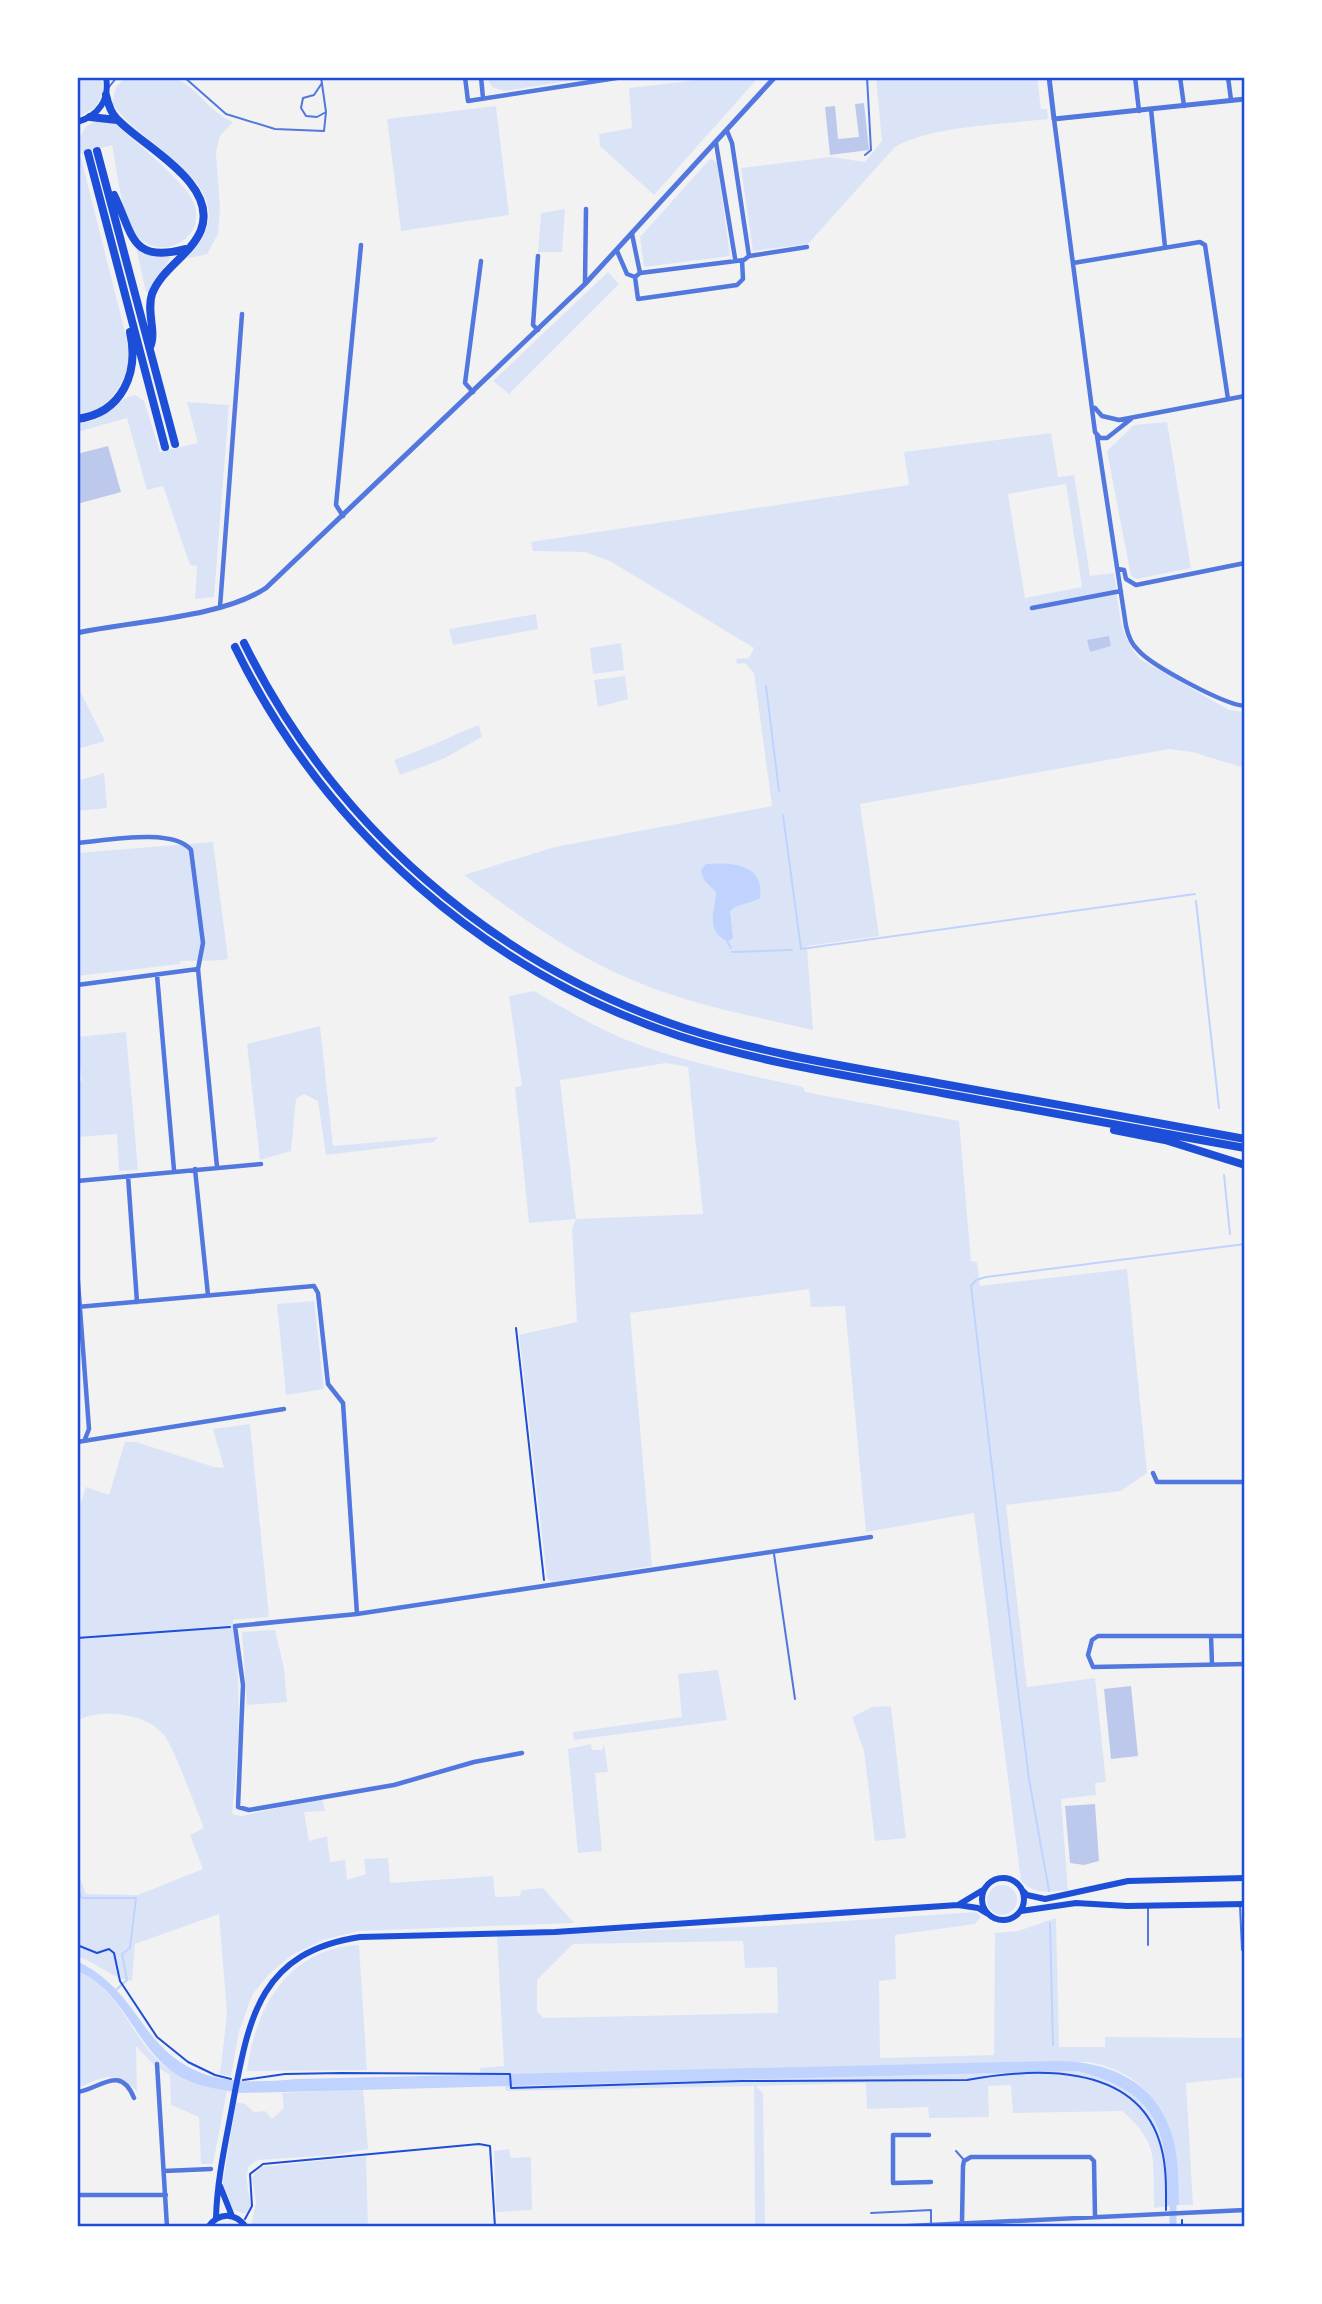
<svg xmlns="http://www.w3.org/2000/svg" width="1322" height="2304" font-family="'Work Sans',sans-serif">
	<rect width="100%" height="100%" fill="#f2f2f2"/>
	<path fill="#dbe4f7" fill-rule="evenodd" d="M 77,77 L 102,77 L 103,92 L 96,107 L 77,118 Z
		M 126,77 C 140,77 157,74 171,77 C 195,83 209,113 233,122 L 220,136 L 216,152 L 220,208 L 218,234 L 207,254 L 186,259 C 256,188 146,153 112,103 L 116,87 Z
		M 486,77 L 593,77 L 505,91 L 493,88 Z
		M 725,77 L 757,79 L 654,195 L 600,146 L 599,134 L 632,128 L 629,88 Z
		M 876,77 L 1037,77 L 1041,109 L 1047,109 L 1048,119 C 1007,124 929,126 895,147 L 808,244 L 753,251 L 741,168 L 831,157 L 865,162 L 882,141 Z
		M 496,106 L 509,215 L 401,231 L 387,119 Z
		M 99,120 L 114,123 C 132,139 188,184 194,203 C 207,241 159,263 135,234 C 121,217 117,167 112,145 L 80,154 L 130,352 C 127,382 110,412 77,414 L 77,143 L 86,126 Z
		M 710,159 L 717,162 L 730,256 L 644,267 L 640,237 Z
		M 565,209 L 562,252 L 538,252 L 541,213 Z
		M 136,248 L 151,256 L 171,257 L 149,292 L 146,292 Z
		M 608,272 L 619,284 L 509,394 L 493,381 Z
		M 135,395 L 144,401 L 160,452 L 198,443 L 187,402 L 229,405 L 214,597 L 195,599 L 197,566 L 190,565 L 163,486 L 147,490 L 127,418 L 77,432 L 77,424 C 107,422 117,397 135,395 Z
		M 1167,422 L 1191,568 L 1137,579 L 1131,576 L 1107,451 L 1134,425 Z
		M 1051,433 L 1058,477 L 1074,475 L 1090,576 L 1114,573 C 1119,603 1118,636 1140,659 L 1229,710 L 1245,712 L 1245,768 L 1192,752 L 1169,749 L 860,804 L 879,936 L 807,946 L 813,1030 C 758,1017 701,1007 647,986 C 580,961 521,918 464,875 L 555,847 L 772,806 L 754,673 L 745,663 L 737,664 L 736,659 L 749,658 L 754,648 L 610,561 L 585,552 L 533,551 L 531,542 L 909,485 L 904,452 ZM 1066,484 L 1082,587 L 1025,598 L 1008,494 Z
		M 536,614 L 538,629 L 453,645 L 449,629 Z
		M 621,643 L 624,670 L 593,674 L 590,648 Z
		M 625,676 L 628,699 L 598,707 L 594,680 Z
		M 77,685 L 105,741 L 77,749 Z
		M 479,725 L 482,737 L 443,759 L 400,775 L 394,760 C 424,750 450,736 479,725 Z
		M 104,773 L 107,808 L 77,811 L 77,781 Z
		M 213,842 L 228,959 C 211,962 197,960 180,961 L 180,964 L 77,976 L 77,853 Z
		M 534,991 C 568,1010 602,1032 640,1045 C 693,1064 748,1075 803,1087 L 805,1092 L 959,1121 L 971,1261 L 977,1262 L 980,1286 L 1127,1269 L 1147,1473 L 1121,1491 L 1006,1505 L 1027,1687 L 1095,1678 L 1106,1782 L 1095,1783 L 1096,1795 L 1061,1799 L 1068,1890 C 1051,1892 1032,1895 1021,1880 L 974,1513 L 866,1532 L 845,1306 L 811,1307 L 809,1289 L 630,1313 L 652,1566 L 552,1582 L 547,1578 L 519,1335 L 577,1322 L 572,1228 L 576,1219 L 703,1214 L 688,1067 L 666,1063 L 560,1080 L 576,1219 L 529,1223 L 515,1087 L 522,1086 L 509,996 Z
		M 320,1026 L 333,1146 L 438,1137 L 434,1142 L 326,1155 L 318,1101 L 304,1094 L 296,1099 L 291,1151 L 260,1160 L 247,1044 Z
		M 126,1032 L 138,1170 L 119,1171 L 117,1134 L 78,1137 L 77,1082 L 82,1081 L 77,1037 Z
		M 314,1301 L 324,1389 L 286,1395 L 277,1304 Z
		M 250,1424 L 269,1617 L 233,1620 C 242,1686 239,1748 232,1814 L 242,1816 L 322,1798 L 325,1811 L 304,1812 L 309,1841 L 327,1836 L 330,1862 L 345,1860 L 347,1880 L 366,1874 L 364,1859 L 388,1858 L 390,1883 L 493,1876 L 495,1897 L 520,1896 L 521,1890 L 543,1888 L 574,1923 L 358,1931 L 323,1940 L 292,1955 L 269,1974 L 252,1995 L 239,2032 L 231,2076 L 220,2074 L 227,2014 L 219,1914 L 135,1944 L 132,1981 C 110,1978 98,1963 77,1956 L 77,1871 L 86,1894 L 138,1895 L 203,1869 L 190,1835 L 204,1828 C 195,1807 175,1748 163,1734 C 145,1713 100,1708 77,1721 L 77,1514 L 86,1487 L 109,1495 L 125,1442 L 136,1442 L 214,1467 L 224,1468 L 213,1429 Z
		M 275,1630 L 284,1668 L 287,1702 L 247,1705 L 242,1632 Z
		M 718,1670 L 727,1720 L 574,1740 L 573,1732 L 682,1717 L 678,1674 Z
		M 891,1706 L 906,1838 L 875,1841 L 864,1751 L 852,1717 L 872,1707 Z
		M 591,1744 L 592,1750 L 602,1750 L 604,1744 L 608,1772 L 595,1773 L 602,1851 L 578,1853 L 568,1749 Z
		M987 1900a15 15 0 1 1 30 0a15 15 0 1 1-30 0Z
		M 976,1912 L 981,1917 L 975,1924 L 895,1935 L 896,1979 L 879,1981 L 880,2058 L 994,2055 L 995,1933 L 1018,1931 L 1056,1918 L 1059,2047 L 1105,2047 L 1105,2037 L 1245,2038 L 1245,2077 L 1186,2083 L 1193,2205 L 1179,2205 C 1176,2138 1166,2077 1089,2062 L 481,2076 L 480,2068 L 504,2066 L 497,1936 L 769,1926 ZM 743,1941 L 745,1968 L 777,1967 L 778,2013 L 543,2018 L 537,2011 L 537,1980 L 573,1944 Z
		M 359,1945 L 367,2070 L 247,2071 C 255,2008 288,1948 359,1945 Z
		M 77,1971 C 124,1990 131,2044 170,2070 C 186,2081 209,2088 227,2091 L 213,2164 L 201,2164 L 199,2117 L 171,2105 L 170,2075 L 153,2064 L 136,2046 L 137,2091 C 112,2069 105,2077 77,2088 Z
		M 1077,2071 C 1158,2092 1168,2129 1167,2206 L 1154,2208 C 1152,2159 1161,2145 1122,2111 L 1013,2113 L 1011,2085 L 988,2086 L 989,2117 L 929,2118 L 928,2107 L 867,2109 L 866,2083 L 756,2086 L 763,2093 L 765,2226 L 783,2227 L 755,2227 L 754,2086 L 506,2091 L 505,2086 Z
		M 363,2089 L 368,2149 L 334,2155 L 258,2160 L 249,2166 L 246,2176 L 251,2206 L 245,2214 L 233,2210 L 222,2188 L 236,2102 L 245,2104 L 254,2112 L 265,2111 L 272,2119 L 284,2108 L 282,2093 Z
		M 509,2149 L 511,2158 L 531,2157 L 532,2210 L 496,2212 L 494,2151 Z
		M 366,2156 L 368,2227 L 251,2227 L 256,2202 L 252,2178 L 259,2167 Z"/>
	<path fill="#bfd3fe" d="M 706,864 C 732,862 765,864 760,898 C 750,904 736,903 730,912 L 733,938 L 729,941 C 703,933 716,907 716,892 L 704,880 L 701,870 Z
		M 77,1961 C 108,1976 124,1997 143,2024 C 184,2083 230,2085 296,2079 L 1053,2061 C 1106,2060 1156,2080 1172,2135 C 1179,2157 1178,2182 1179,2205 L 1167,2206 C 1168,2129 1158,2092 1077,2071 L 241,2093 C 217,2089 189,2086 169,2069 C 133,2040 122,1989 77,1971 Z"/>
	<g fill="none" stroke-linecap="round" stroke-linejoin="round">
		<path stroke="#bfd3fe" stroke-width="2" d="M 766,686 L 779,791
			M 783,815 L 801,949 L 1195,894
			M 1196,901 L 1219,1108
			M 727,941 L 731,948
			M 732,952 L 792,950
			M 1224,1175 L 1230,1234
			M 77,1887 L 82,1898 L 136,1898 L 130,1948 L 122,1954 L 127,1980 L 116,1990
			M 1049,1891 L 1029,1779 L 1018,1691 L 971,1286 L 976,1280 L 986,1277 L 1245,1244
			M 1050,1923 L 1053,2045"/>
		<path stroke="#bfd3fe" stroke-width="7" d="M 1173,2196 L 1173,2227"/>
	</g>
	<path fill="#bdc9ec" d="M 864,103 L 869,150 L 830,155 L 825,107 L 835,106 L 838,139 L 859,137 L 855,104 Z
		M 108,446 L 121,492 L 77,504 L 77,454 Z
		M 1109,636 L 1111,646 L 1090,652 L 1087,640 Z
		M 1131,1686 L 1138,1756 L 1111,1759 L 1104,1689 Z
		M 1095,1804 L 1099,1861 L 1084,1865 L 1070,1863 L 1065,1806 Z"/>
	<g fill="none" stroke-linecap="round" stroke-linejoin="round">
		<path stroke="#1d4ed8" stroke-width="2" d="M 516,1328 L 544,1580
			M 77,1638 L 230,1627
			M 77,1945 L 97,1953 L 109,1949 L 114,1953 L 120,1981 L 157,2037 L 188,2062 L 215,2075 L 231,2079
			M 243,2080 L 285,2074 L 341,2073 L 510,2074 L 511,2088 L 742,2081 L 967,2080 C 1033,2068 1133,2062 1159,2140 C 1167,2163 1166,2187 1166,2210
			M 245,2219 L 252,2206 L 250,2174 L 263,2164 L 479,2144 L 490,2146 L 495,2227
			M 1182,2220 L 1182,2227"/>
		<path stroke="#5277de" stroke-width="2" d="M 184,77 L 226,114 L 275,129 L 324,131 L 326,112
			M 321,77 L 326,112 L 317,117 L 306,116 L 301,108 L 303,98 L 314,95 L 322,83
			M 109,87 L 117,77
			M 865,155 L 871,150 L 867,77
			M 774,1554 L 795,1699
			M 1240,1906 L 1242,1950
			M 1148,1907 L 1148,1945
			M 956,2151 L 964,2160
			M 871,2213 L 931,2210 L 931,2223"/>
		<path stroke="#5277de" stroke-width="4.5" d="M 465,77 L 468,101 L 623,77
			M 481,77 L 483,98
			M 650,77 L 654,77
			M 1135,77 L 1139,111
			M 1180,77 L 1184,106
			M 1228,77 L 1231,100
			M 1151,109 L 1165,247
			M 1054,119 L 1095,432 L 1100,438 L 1107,438 L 1131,419
			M 727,131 L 732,143 L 749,256
			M 716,143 L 735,258
			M 632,234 L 640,273
			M 617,251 L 627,274 L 635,277 L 638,299 L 737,285 L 743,279 L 742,260
			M 1073,263 L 1200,242 L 1205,245 L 1228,399
			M 635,277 L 640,273 L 744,260 L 749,256 L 807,247
			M 585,283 L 586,209
			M 538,330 L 533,325 L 538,256
			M 473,392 L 465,383 L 481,261
			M 1095,408 L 1102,416 L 1119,420 L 1245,396
			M 1097,436 L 1126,626 C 1128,635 1131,644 1138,650 C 1152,666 1225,705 1245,706
			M 343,516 L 336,505 L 361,245
			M 1118,569 L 1124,570 L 1126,579 L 1136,585 L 1245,563
			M 220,607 L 242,314
			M 1032,608 L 1121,591
			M 77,843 C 104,841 173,827 191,850 L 203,943 L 198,969 L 217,1167
			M 157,975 L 174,1170
			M 77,985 L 198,969
			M 195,1169 L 208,1295
			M 128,1176 L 137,1302
			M 77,1181 L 261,1164
			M 77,1269 L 89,1429 L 85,1439
			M 77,1307 L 314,1286 L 318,1293 L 328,1384 L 343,1403 L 357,1614
			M 77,1442 L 284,1409
			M 1153,1473 L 1157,1482 L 1245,1482
			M 1211,1636 L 1212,1664
			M 1245,1636 L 1098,1636 L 1092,1640 L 1088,1655 L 1093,1667 L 1245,1664
			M 522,1753 L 474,1762 L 394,1785 L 249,1810 L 238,1807 L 243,1685 L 235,1626 L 357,1614 L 871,1537
			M 157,2064 L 167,2227
			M 77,2092 C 99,2090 120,2063 134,2098
			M 929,2135 L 893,2135 L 893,2183 L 931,2182
			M 164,2171 L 211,2169
			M 77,2195 L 166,2195
			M 962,2222 L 963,2166 L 964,2161 L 971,2157 L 1090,2157 L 1094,2161 L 1095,2216
			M 889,2227 L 1245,2210"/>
		<path stroke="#5277de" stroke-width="5" d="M 1049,77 L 1054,119 L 1245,99
			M 77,633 C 132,621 221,618 266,588 L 585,284 L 775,77"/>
		<path stroke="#1d4ed8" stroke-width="6" d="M 77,122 C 99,116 110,99 106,77
			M982 1899a21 21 0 1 1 42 0a21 21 0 1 1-42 0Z
			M 1022,1890 L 1027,1895 L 1045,1899 L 1128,1881 L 1245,1878
			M 958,1905 L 983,1890
			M 1021,1911 L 1076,1903 L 1127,1906 L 1245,1904
			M 220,2186 L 232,2216
			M 216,2218 C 217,2179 226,2141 233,2102 C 249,2017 260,1952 360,1937 L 555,1932 L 958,1905 L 978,1908 L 988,1914
			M 208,2227 C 219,2212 235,2212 246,2227"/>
		<path stroke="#1d4ed8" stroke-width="8" d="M 106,95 C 108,104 111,113 117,119 C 142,146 219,183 201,230 C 191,255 162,268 152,294 C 146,312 157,332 150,347
			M 90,117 L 117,120
			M 97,151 L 175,444
			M 88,153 L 165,447
			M 114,195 C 133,233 130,264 185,249
			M 77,419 C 123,413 139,372 130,332
			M 244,643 C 333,824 492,964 684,1028 C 768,1055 857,1068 943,1084 C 1044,1102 1144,1120 1245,1139
			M 235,647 C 324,830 486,972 679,1036 C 766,1064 857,1077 947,1094 C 1046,1112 1146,1130 1245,1148
			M 1114,1130 L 1165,1140 L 1245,1165"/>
	</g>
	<rect width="1322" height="2304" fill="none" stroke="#ffffff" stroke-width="158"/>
	<rect x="79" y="79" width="1164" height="2146" fill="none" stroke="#1d4ed8" stroke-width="2.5"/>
</svg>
